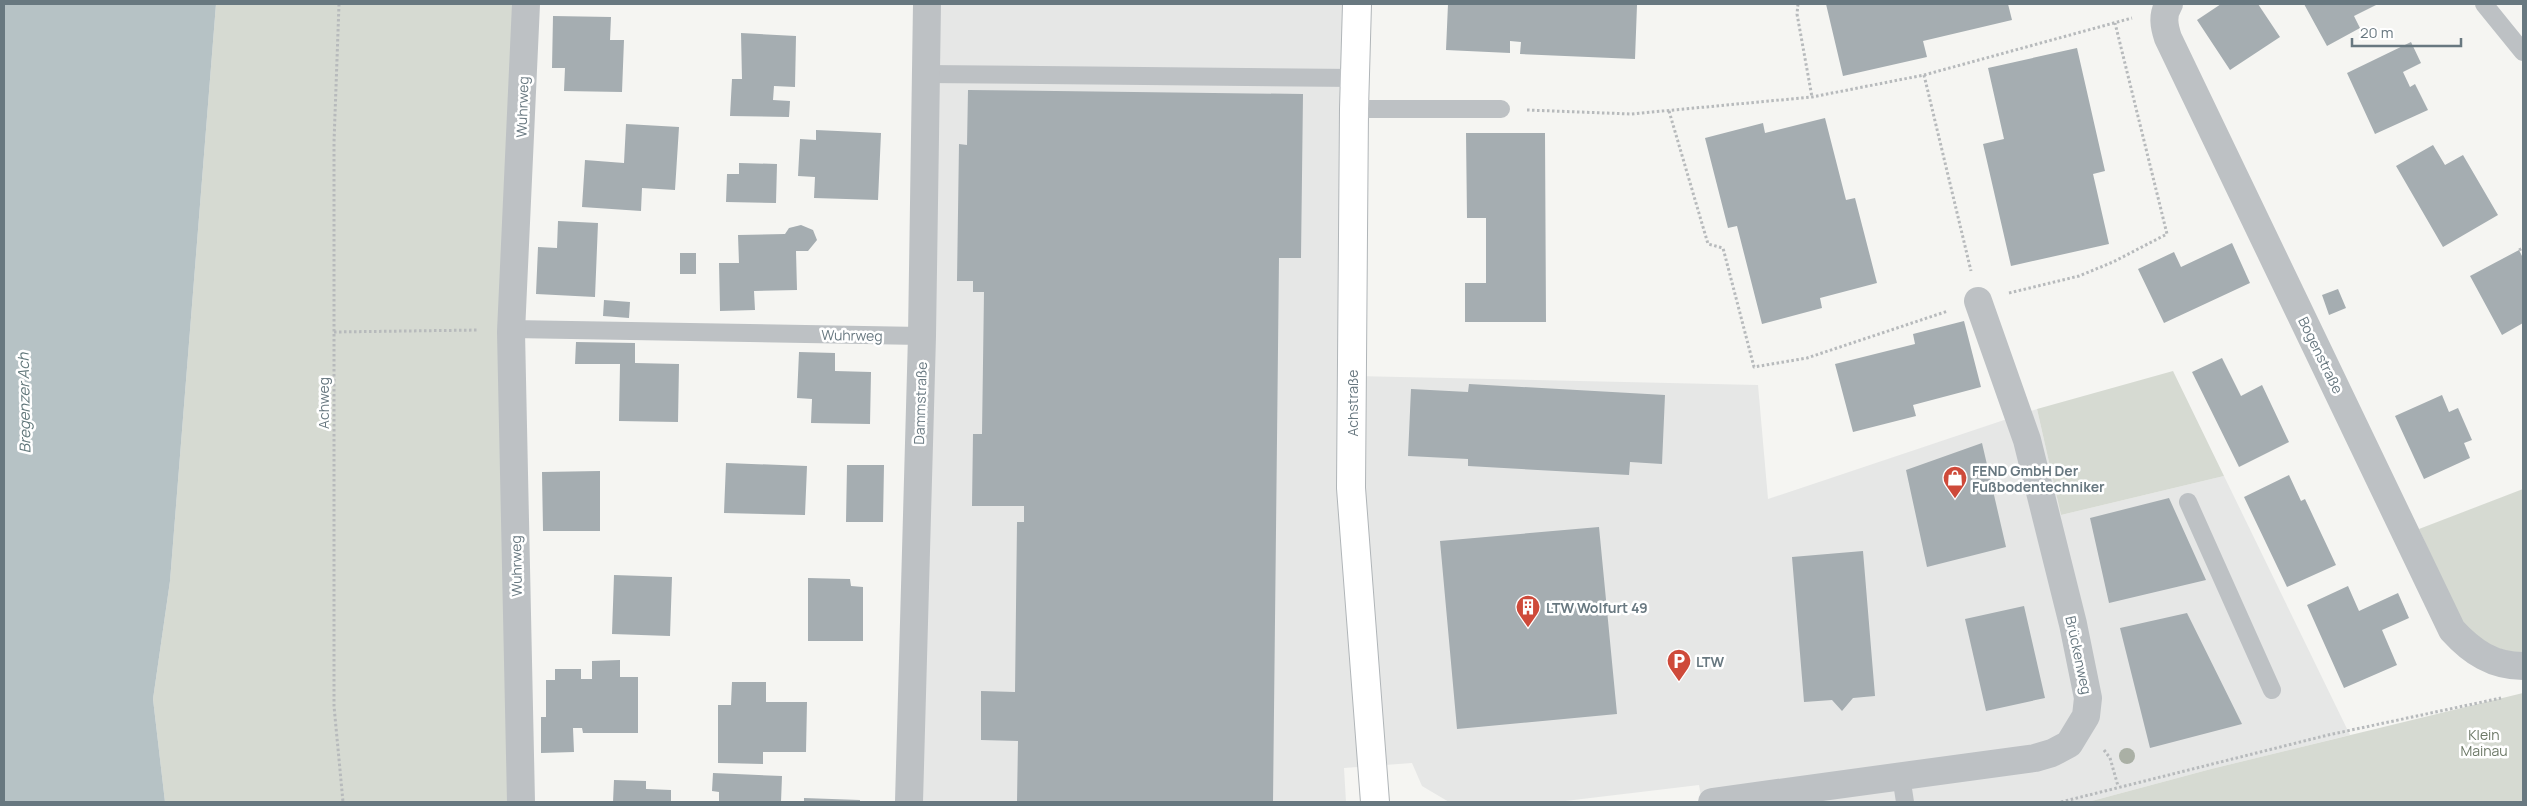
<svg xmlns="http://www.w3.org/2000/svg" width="2527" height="806" font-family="Manrope,sans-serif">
	<rect width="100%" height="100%" fill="#f5f5f2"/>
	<path fill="#e6e7e6" d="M 925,4 L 1357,4 L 1355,376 L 1758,385 L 1768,499 L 2037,409 L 2061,515 L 2224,476 L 2350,735 L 2211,769 L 2088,802 L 1702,802 L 1699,785 L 1557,802 L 1449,802 L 1422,786 L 1412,763 L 1344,768 L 1346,802 L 904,802 Z"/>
	<path fill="#d6dad2" d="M 216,4 L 526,4 L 514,272 L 523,802 L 165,802 L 153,699 L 170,581 Z
		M 2173,371 L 2224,476 L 2061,515 L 2037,409 Z
		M 2523,489 L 2523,656 L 2479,642 L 2460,620 L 2419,529 Z
		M 2523,693 L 2523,802 L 2088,802 L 2211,769 Z"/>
	<path fill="#b6c2c5" d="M 4,4 L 216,4 L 170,581 L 153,699 L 165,802 L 4,802 Z"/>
	<path fill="#a5adb1" d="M 1448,4 L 1637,5 L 1635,59 L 1520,54 L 1521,42 L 1510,41 L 1510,53 L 1446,50 Z
		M 1826,4 L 2008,4 L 2012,20 L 1923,41 L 1927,57 L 1843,76 Z
		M 2221,4 L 2258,4 L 2280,37 L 2230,70 L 2197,20 Z
		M 2304,4 L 2378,4 L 2354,16 L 2360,28 L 2327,46 Z
		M 553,16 L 611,17 L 610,40 L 624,40 L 622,92 L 564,91 L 565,68 L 552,68 Z
		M 741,33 L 796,36 L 795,87 L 774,86 L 773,100 L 790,101 L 789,117 L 730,116 L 732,79 L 742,79 Z
		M 2411,42 L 2421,63 L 2403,72 L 2410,87 L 2415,84 L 2428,110 L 2375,134 L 2347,73 Z
		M 2077,48 L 2105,171 L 2093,174 L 2109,244 L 2011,266 L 1983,144 L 2004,139 L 1988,68 Z
		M 968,90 L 1303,94 L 1301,258 L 1279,258 L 1273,802 L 1017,802 L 1018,741 L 981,740 L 981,691 L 1015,692 L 1017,522 L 1024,522 L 1024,506 L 972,506 L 973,434 L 982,434 L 984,292 L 973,292 L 973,281 L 957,281 L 959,144 L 967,145 Z
		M 1825,118 L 1846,200 L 1855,198 L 1877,283 L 1820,298 L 1822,308 L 1762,324 L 1737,226 L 1728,228 L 1705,138 L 1763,123 L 1765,133 Z
		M 626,124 L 679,127 L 675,190 L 642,188 L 641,211 L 582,207 L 585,160 L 624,163 Z
		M 816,130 L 881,133 L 878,200 L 814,198 L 815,177 L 798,176 L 800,139 L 816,140 Z
		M 1466,133 L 1545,133 L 1546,322 L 1465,322 L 1465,283 L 1486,283 L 1486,218 L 1467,218 Z
		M 2433,145 L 2445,165 L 2463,155 L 2498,215 L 2443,247 L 2396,166 Z
		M 739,163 L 777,164 L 776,203 L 726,202 L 727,174 L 739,174 Z
		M 558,221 L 598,223 L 595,297 L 536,294 L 538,247 L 557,248 Z
		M 801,225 L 813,230 L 817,240 L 808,251 L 796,251 L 797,290 L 754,291 L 755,310 L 720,311 L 719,263 L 739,263 L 738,235 L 785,234 L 789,228 Z
		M 2232,243 L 2250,283 L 2164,323 L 2138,269 L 2174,252 L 2181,267 Z
		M 2519,250 L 2523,258 L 2523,323 L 2502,335 L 2470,276 Z
		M 680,253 L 696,253 L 696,274 L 680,274 Z
		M 2338,289 L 2346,308 L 2329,315 L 2322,295 Z
		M 604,300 L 630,302 L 629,318 L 603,316 Z
		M 1964,321 L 1981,387 L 1913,405 L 1916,416 L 1853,432 L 1835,364 L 1915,344 L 1913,334 Z
		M 576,342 L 635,343 L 635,363 L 679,364 L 678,422 L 619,421 L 620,364 L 575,364 Z
		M 799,352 L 835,353 L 835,371 L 871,372 L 870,424 L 811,423 L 812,399 L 797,398 Z
		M 2222,358 L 2241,396 L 2262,385 L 2289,442 L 2239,467 L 2192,372 Z
		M 1469,384 L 1665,395 L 1662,464 L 1630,462 L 1629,475 L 1468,466 L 1468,459 L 1408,456 L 1411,389 L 1468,392 Z
		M 2442,395 L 2449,412 L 2458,408 L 2472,440 L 2464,443 L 2470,458 L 2424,479 L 2395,416 Z
		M 1982,443 L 2006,547 L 1927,567 L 1906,470 Z
		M 726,463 L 807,466 L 805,515 L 724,513 Z
		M 847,465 L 884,465 L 883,522 L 846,522 Z
		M 600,471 L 600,531 L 543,531 L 542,472 Z
		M 2289,475 L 2301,501 L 2305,499 L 2336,565 L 2287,587 L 2244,497 Z
		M 2169,498 L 2206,580 L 2109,603 L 2090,518 Z
		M 1599,527 L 1617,714 L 1457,729 L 1440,541 Z
		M 1863,551 L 1875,696 L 1853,698 L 1842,711 L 1832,700 L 1804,702 L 1792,557 Z
		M 614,575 L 672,577 L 670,636 L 612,634 Z
		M 808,578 L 850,579 L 851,586 L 863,587 L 863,641 L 808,641 Z
		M 2348,586 L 2359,611 L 2398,593 L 2409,618 L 2382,630 L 2397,665 L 2344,688 L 2307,605 Z
		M 2024,606 L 2045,698 L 1986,711 L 1965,619 Z
		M 2187,613 L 2242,724 L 2150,748 L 2120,628 Z
		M 620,660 L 620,677 L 638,677 L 638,733 L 583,733 L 582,728 L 573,728 L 574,752 L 541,753 L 541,717 L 546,717 L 546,680 L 555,680 L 555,669 L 581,669 L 581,679 L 592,679 L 592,661 Z
		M 732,682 L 766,682 L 766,702 L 807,702 L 806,752 L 763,752 L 763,764 L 718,763 L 718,705 L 731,705 Z
		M 713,773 L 782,776 L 781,802 L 719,802 L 719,792 L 712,791 Z
		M 614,780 L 646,781 L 646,789 L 671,790 L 671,802 L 613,802 Z
		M 804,798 L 860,800 L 860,802 L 804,802 Z"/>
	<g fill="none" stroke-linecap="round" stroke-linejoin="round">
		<defs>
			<path id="secondary" d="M 1357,4 L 1354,109 L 1351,488 L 1375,802"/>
		</defs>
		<use href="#secondary" stroke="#b0b5b8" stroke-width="30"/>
		<path stroke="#b7babc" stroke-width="3" stroke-dasharray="2.5 2.5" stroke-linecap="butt" d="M 339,4 L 334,142 L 334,706 L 343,802
			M 1798,4 L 1797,14 L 1812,97
			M 1924,75 L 1971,271
			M 1527,110 L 1631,114 L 1812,97 L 1924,75 L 2132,18
			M 1669,111 L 1708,244 L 1723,248 L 1754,367 L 1807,358 L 1948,311
			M 2519,250 L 2523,248
			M 2009,293 L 2079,276 L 2113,262 L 2167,234 L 2115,23
			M 334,332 L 479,330
			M 2104,750 L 2110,758 L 2118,786
			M 2061,802 L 2328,735 L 2501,698"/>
		<path stroke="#bdc1c4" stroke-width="18" d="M 2484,4 L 2523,52
			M 925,74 L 1355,78
			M 1354,109 L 1501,109
			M 512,329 L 922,336
			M 2188,502 L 2272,690
			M 1901,776 L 1905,802"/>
		<path stroke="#bdc1c4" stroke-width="28" d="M 2169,4 C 2162,15 2164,26 2168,38 L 2452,630 C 2472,652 2493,666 2523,666
			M 521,802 L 511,332 L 526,4
			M 909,802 L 922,336 L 927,4
			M 1712,802 L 2035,758 L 2052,753 L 2069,744 L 2086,716 L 2088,698 L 2073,624 L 2027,440 L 1978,301"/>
		<use href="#secondary" stroke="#fff" stroke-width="28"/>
	</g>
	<circle fill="#aab0a5" cx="2127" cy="756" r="8"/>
	<defs>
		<symbol id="shop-pin" viewBox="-11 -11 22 30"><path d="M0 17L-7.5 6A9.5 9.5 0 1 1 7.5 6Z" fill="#ce4a3a" stroke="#fff"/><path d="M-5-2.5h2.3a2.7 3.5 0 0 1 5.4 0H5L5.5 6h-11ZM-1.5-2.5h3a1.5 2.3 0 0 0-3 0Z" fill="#fff"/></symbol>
		<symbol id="building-pin" viewBox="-11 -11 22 30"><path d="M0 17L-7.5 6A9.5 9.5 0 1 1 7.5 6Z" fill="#ce4a3a" stroke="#fff"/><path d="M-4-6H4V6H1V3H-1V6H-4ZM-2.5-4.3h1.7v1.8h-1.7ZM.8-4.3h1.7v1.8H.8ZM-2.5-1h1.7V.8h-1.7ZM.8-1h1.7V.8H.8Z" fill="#fff"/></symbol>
		<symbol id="parking-pin" viewBox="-11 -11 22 30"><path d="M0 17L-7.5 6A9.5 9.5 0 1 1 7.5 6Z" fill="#ce4a3a" stroke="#fff"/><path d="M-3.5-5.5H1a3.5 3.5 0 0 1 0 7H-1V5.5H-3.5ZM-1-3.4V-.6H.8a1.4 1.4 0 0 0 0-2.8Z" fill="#fff"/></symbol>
	</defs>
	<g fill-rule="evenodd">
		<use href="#shop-pin" x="1941" y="464" width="28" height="38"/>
		<use href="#building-pin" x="1514" y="593" width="28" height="38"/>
		<use href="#parking-pin" x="1665" y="647" width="28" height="38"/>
	</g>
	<g text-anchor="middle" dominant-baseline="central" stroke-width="5" stroke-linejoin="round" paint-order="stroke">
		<g font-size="14" fill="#687880" stroke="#fff">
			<text transform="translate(522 107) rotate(-88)">Wuhrweg</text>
			<text transform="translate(852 335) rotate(1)">Wuhrweg</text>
			<text transform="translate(2321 355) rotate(64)">Bogenstraße</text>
			<text transform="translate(323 403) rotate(-90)">Achweg</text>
			<text transform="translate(920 403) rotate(-88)">Dammstraße</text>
			<text transform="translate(1352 403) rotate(-90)">Achstraße</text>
			<text transform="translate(516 566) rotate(-91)">Wuhrweg</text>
			<text transform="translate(2079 655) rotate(78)">Brückenweg</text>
		</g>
		<g font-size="14" font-weight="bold" fill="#687880" stroke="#fff" text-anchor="start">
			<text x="1972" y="470">FEND GmbH Der<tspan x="1972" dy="16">Fußbodentechniker</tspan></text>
			<text x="1546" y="607">LTW Wolfurt 49</text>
			<text x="1696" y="661">LTW</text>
		</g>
		<g font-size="14" fill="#6c7866" stroke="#fff">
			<text x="2484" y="734">Klein<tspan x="2484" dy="16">Mainau</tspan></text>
		</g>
		<g font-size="15" font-style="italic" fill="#63797c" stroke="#fff">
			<text transform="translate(24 403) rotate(-91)">Bregenzer Ach</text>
		</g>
	</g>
	<rect width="2527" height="806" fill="none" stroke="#687880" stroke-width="10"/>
	<path d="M2352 38v8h109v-8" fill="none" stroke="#687880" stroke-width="2.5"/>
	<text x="2360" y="38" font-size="15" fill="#687880" stroke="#ffffff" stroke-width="4" paint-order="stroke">20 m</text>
</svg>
